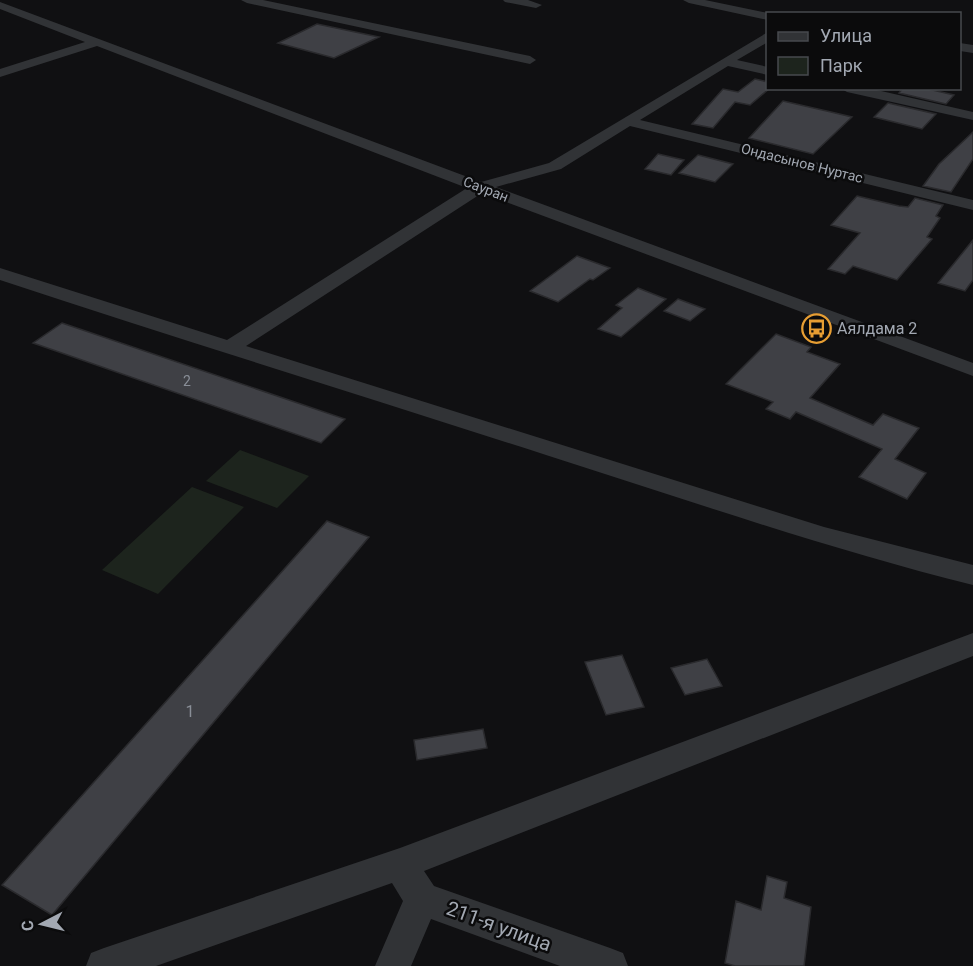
<svg xmlns="http://www.w3.org/2000/svg" width="973" height="966" font-family="Roboto,sans-serif">
	<rect width="100%" height="100%" fill="#101012"/>
	<path fill="#1d241d" d="M 240,450 L 309,476 L 277,508 L 206,481 Z
		M 192,487 L 244,507 L 158,594 L 102,570 Z"/>
	<path fill="#3f4045" stroke="#2a2a2d" stroke-width="1.5" d="M 317,24 L 379,37 L 334,58 L 278,43 Z
		M 755,79 L 768,82 L 768,88 L 770,88 L 750,105 L 735,102 L 713,128 L 692,124 L 723,89 L 738,92 Z
		M 903,88 L 924,88 L 954,95 L 946,104 L 899,93 Z
		M 783,101 L 831,112 L 852,117 L 813,154 L 749,138 Z
		M 888,103 L 936,114 L 922,129 L 874,117 Z
		M 973,132 L 973,159 L 951,192 L 923,186 L 939,164 Z
		M 658,154 L 684,160 L 671,175 L 645,169 Z
		M 698,155 L 733,164 L 715,182 L 679,173 Z
		M 857,196 L 899,206 L 908,207 L 915,198 L 943,205 L 936,216 L 940,218 L 927,237 L 932,239 L 897,280 L 853,266 L 845,274 L 828,269 L 860,233 L 831,225 Z
		M 973,240 L 973,280 L 965,291 L 938,283 Z
		M 577,256 L 610,268 L 593,280 L 590,279 L 558,302 L 530,291 Z
		M 638,288 L 666,299 L 621,337 L 598,329 L 622,308 L 616,305 Z
		M 678,299 L 705,309 L 690,321 L 664,311 Z
		M 62,323 L 345,419 L 321,443 L 33,343 Z
		M 776,334 L 811,347 L 807,352 L 840,364 L 810,398 L 873,425 L 883,414 L 919,428 L 895,459 L 926,473 L 907,499 L 859,477 L 882,449 L 796,412 L 790,419 L 766,409 L 773,402 L 726,384 Z
		M 327,521 L 369,537 L 52,915 L 2,885 Z
		M 622,655 L 644,707 L 606,715 L 585,662 Z
		M 707,659 L 722,686 L 685,695 L 671,668 Z
		M 483,729 L 487,748 L 417,760 L 414,740 Z
		M 767,876 L 787,882 L 784,898 L 811,907 L 804,966 L 735,966 L 725,963 L 736,901 L 761,910 Z"/>
	<g fill="none" stroke-linecap="round" stroke-linejoin="round">
		<path fill="#313336" fill-rule="evenodd" d="M 241,0 L 263,0 L 530,56 L 536,60 L 530,64 L 247,3 Z
			M 503,0 L 528,0 L 542,5 L 536,8 L 505,2 Z
			M 683,0 L 705,0 L 768,13 L 768,20 L 689,3 Z
			M 0,2 L 481,182 L 549,163 L 768,32 L 768,42 L 737,60 L 768,67 L 768,75 L 728,66 L 640,120 L 973,200 L 973,210 L 630,126 L 561,169 L 496,187 L 973,363 L 973,376 L 482,193 L 246,346 L 824,527 L 973,565 L 973,585 C 828,549 688,500 546,455 C 363,396 182,340 0,280 L 0,268 L 227,340 L 467,188 L 97,46 L 0,77 L 0,69 L 85,42 L 0,9 Z
			M 960,43 L 973,45 L 973,53 L 960,51 Z
			M 840,88 L 868,88 L 973,112 L 973,120 L 847,92 Z
			M 973,633 L 973,656 L 424,871 L 434,886 L 610,948 L 623,953 L 628,966 L 560,966 L 431,919 L 411,966 L 375,966 L 403,901 L 392,883 L 156,966 L 86,966 L 91,953 L 104,948 L 400,848 Z"/>
	</g>
	<defs>
		<symbol id="bus-ring" viewBox="-11 -11 22 22"><circle r="9.5" fill="#0b0b0c" stroke="#e79e33" stroke-width="1.5"/><path d="M-5-6H5V4H4V6H2V4H-2V6H-4V4H-5ZM-3.5-4V0h7V-4ZM-3.5 1.2v1.5H-2V1.2ZM2 1.2v1.5H3.5V1.2Z" fill="#e79e33"/></symbol>
	</defs>
	<g fill-rule="evenodd">
		<use href="#bus-ring" x="800" y="312" width="33" height="33"/>
	</g>
	<g text-anchor="middle" dominant-baseline="central" stroke-width="5" stroke-linejoin="round" paint-order="stroke">
		<g font-size="14" fill="#a2a8b2" stroke="#0b0b0c">
			<text transform="translate(802 163) rotate(14)">Ондасынов Нуртас</text>
			<text transform="translate(486 189) rotate(21)">Сауран</text>
		</g>
		<g font-size="14" fill="#898e97">
			<text x="187" y="381">2</text>
		</g>
		<g font-size="16" fill="#a2a8b2" stroke="#0b0b0c" text-anchor="start">
			<text x="837" y="328">Аялдама 2</text>
		</g>
		<g font-size="16" fill="#898e97">
			<text x="190" y="711">1</text>
		</g>
		<g font-size="20" fill="#a2a8b2" stroke="#0b0b0c">
			<text transform="translate(499 926) rotate(20)">211-я улица</text>
		</g>
	</g>
	<rect x="766" y="12" width="195" height="78" fill="#0b0b0c" stroke="#474a4e" stroke-width="1.5"/>
	<rect x="778" y="32" width="30" height="9" fill="#313336" stroke="#474a4e" stroke-width="1.5"/>
	<text x="820" y="42" font-size="18" fill="#a2a8b2">Улица</text>
	<rect x="778" y="57" width="30" height="18" fill="#1d241d" stroke="#474a4e" stroke-width="1.5"/>
	<text x="820" y="72" font-size="18" fill="#a2a8b2">Парк</text>
	<g transform="translate(42 924) rotate(263)" stroke="#0b0b0c" stroke-width="4.5" paint-order="stroke">
	<path d="M0-4.5L10 22L0 15L-10 22Z" fill="#a2a8b2"/>
	<text y="-9" font-size="16" font-weight="bold" text-anchor="middle" fill="#a2a8b2">С</text>
	</g>
</svg>
